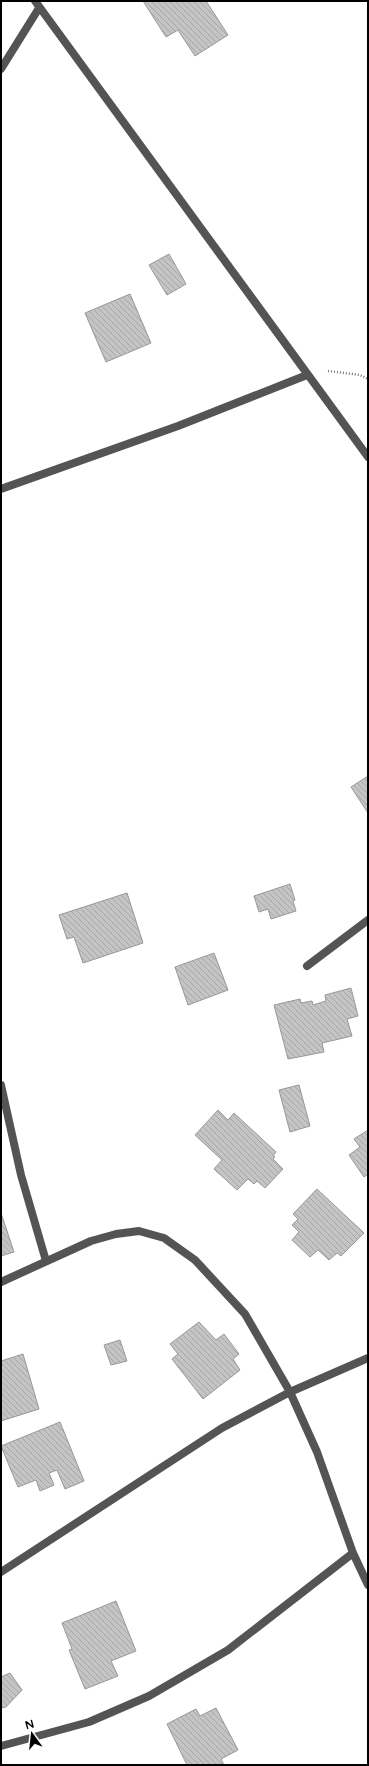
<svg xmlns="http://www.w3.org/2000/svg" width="369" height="1766" font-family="'Varela Round',sans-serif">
	<defs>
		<pattern id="building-back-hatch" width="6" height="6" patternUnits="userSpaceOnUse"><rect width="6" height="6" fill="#c4c4c4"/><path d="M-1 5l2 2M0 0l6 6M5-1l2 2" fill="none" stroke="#a7a7a7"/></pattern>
	</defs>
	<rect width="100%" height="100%" fill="#fff"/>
	<path fill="url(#building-back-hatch)" stroke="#989898" d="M 143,1 L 206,1 L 228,35 L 195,56 L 178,30 L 166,37 Z
		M 169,254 L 186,284 L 167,295 L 149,265 Z
		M 130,294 L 151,343 L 106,362 L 85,313 Z
		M 368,776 L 368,813 L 351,787 Z
		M 290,884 L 295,900 L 293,901 L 296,911 L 271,919 L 268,909 L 259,912 L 254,896 Z
		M 127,893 L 143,943 L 83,963 L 74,937 L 67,939 L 59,915 Z
		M 214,953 L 228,990 L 188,1005 L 175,967 Z
		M 351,988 L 358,1016 L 347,1019 L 352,1036 L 322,1043 L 324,1052 L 288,1059 L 274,1005 L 300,999 L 301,1003 L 312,1001 L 313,1005 L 326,1001 L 325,995 Z
		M 299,1085 L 310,1126 L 290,1132 L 279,1090 Z
		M 218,1110 L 228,1120 L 234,1113 L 276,1152 L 273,1156 L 275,1157 L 273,1159 L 283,1169 L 265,1188 L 257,1181 L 254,1184 L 248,1179 L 237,1190 L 214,1169 L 222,1160 L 195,1135 Z
		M 368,1130 L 368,1174 L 364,1177 L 349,1155 L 360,1147 L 354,1139 Z
		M 317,1189 L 364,1233 L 341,1256 L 337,1253 L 329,1260 L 318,1250 L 310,1257 L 292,1240 L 299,1232 L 292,1225 L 298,1219 L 293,1214 Z
		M 1,1213 L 14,1252 L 1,1256 Z
		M 199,1322 L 216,1340 L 224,1334 L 239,1354 L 233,1359 L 240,1370 L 203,1399 L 172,1359 L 178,1354 L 170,1344 Z
		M 120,1340 L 127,1361 L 111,1365 L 104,1345 Z
		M 23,1354 L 39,1409 L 1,1421 L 1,1361 Z
		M 60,1422 L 84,1481 L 65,1489 L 57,1470 L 49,1473 L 54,1485 L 40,1491 L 36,1480 L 18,1487 L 1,1446 Z
		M 116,1601 L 136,1651 L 111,1661 L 118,1676 L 85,1689 L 69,1650 L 72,1649 L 62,1623 Z
		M 10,1673 L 22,1690 L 6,1707 L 1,1708 L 1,1677 Z
		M 216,1708 L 238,1750 L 221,1759 L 224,1765 L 187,1765 L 167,1724 L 196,1709 L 200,1716 Z"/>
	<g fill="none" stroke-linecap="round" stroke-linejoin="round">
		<path stroke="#767676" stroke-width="2.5" stroke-dasharray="1 2" stroke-linecap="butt" d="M 328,371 L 360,375 L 368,379"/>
		<path stroke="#545454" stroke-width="8" d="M 35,1 L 368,457
			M 1,69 L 39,8
			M 1,489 L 178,426 L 307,375
			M 307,966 L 368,920
			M 1,1085 L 21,1175 L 46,1261
			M 1,1282 L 91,1241 L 116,1234 L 139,1231 L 164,1238 L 195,1260 L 245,1314 L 290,1392 L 317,1452 L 353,1553 L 368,1585
			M 1,1572 L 222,1428 L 290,1392 L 368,1358
			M 1,1746 L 89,1722 L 149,1696 L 228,1650 L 353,1553"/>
	</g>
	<rect width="369" height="1766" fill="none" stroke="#000000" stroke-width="4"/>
	<g transform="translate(32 1734) rotate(345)" stroke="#ffffff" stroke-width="3" paint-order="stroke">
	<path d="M0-3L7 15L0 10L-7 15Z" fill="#000000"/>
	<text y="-6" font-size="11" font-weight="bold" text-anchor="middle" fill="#000000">N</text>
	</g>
</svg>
